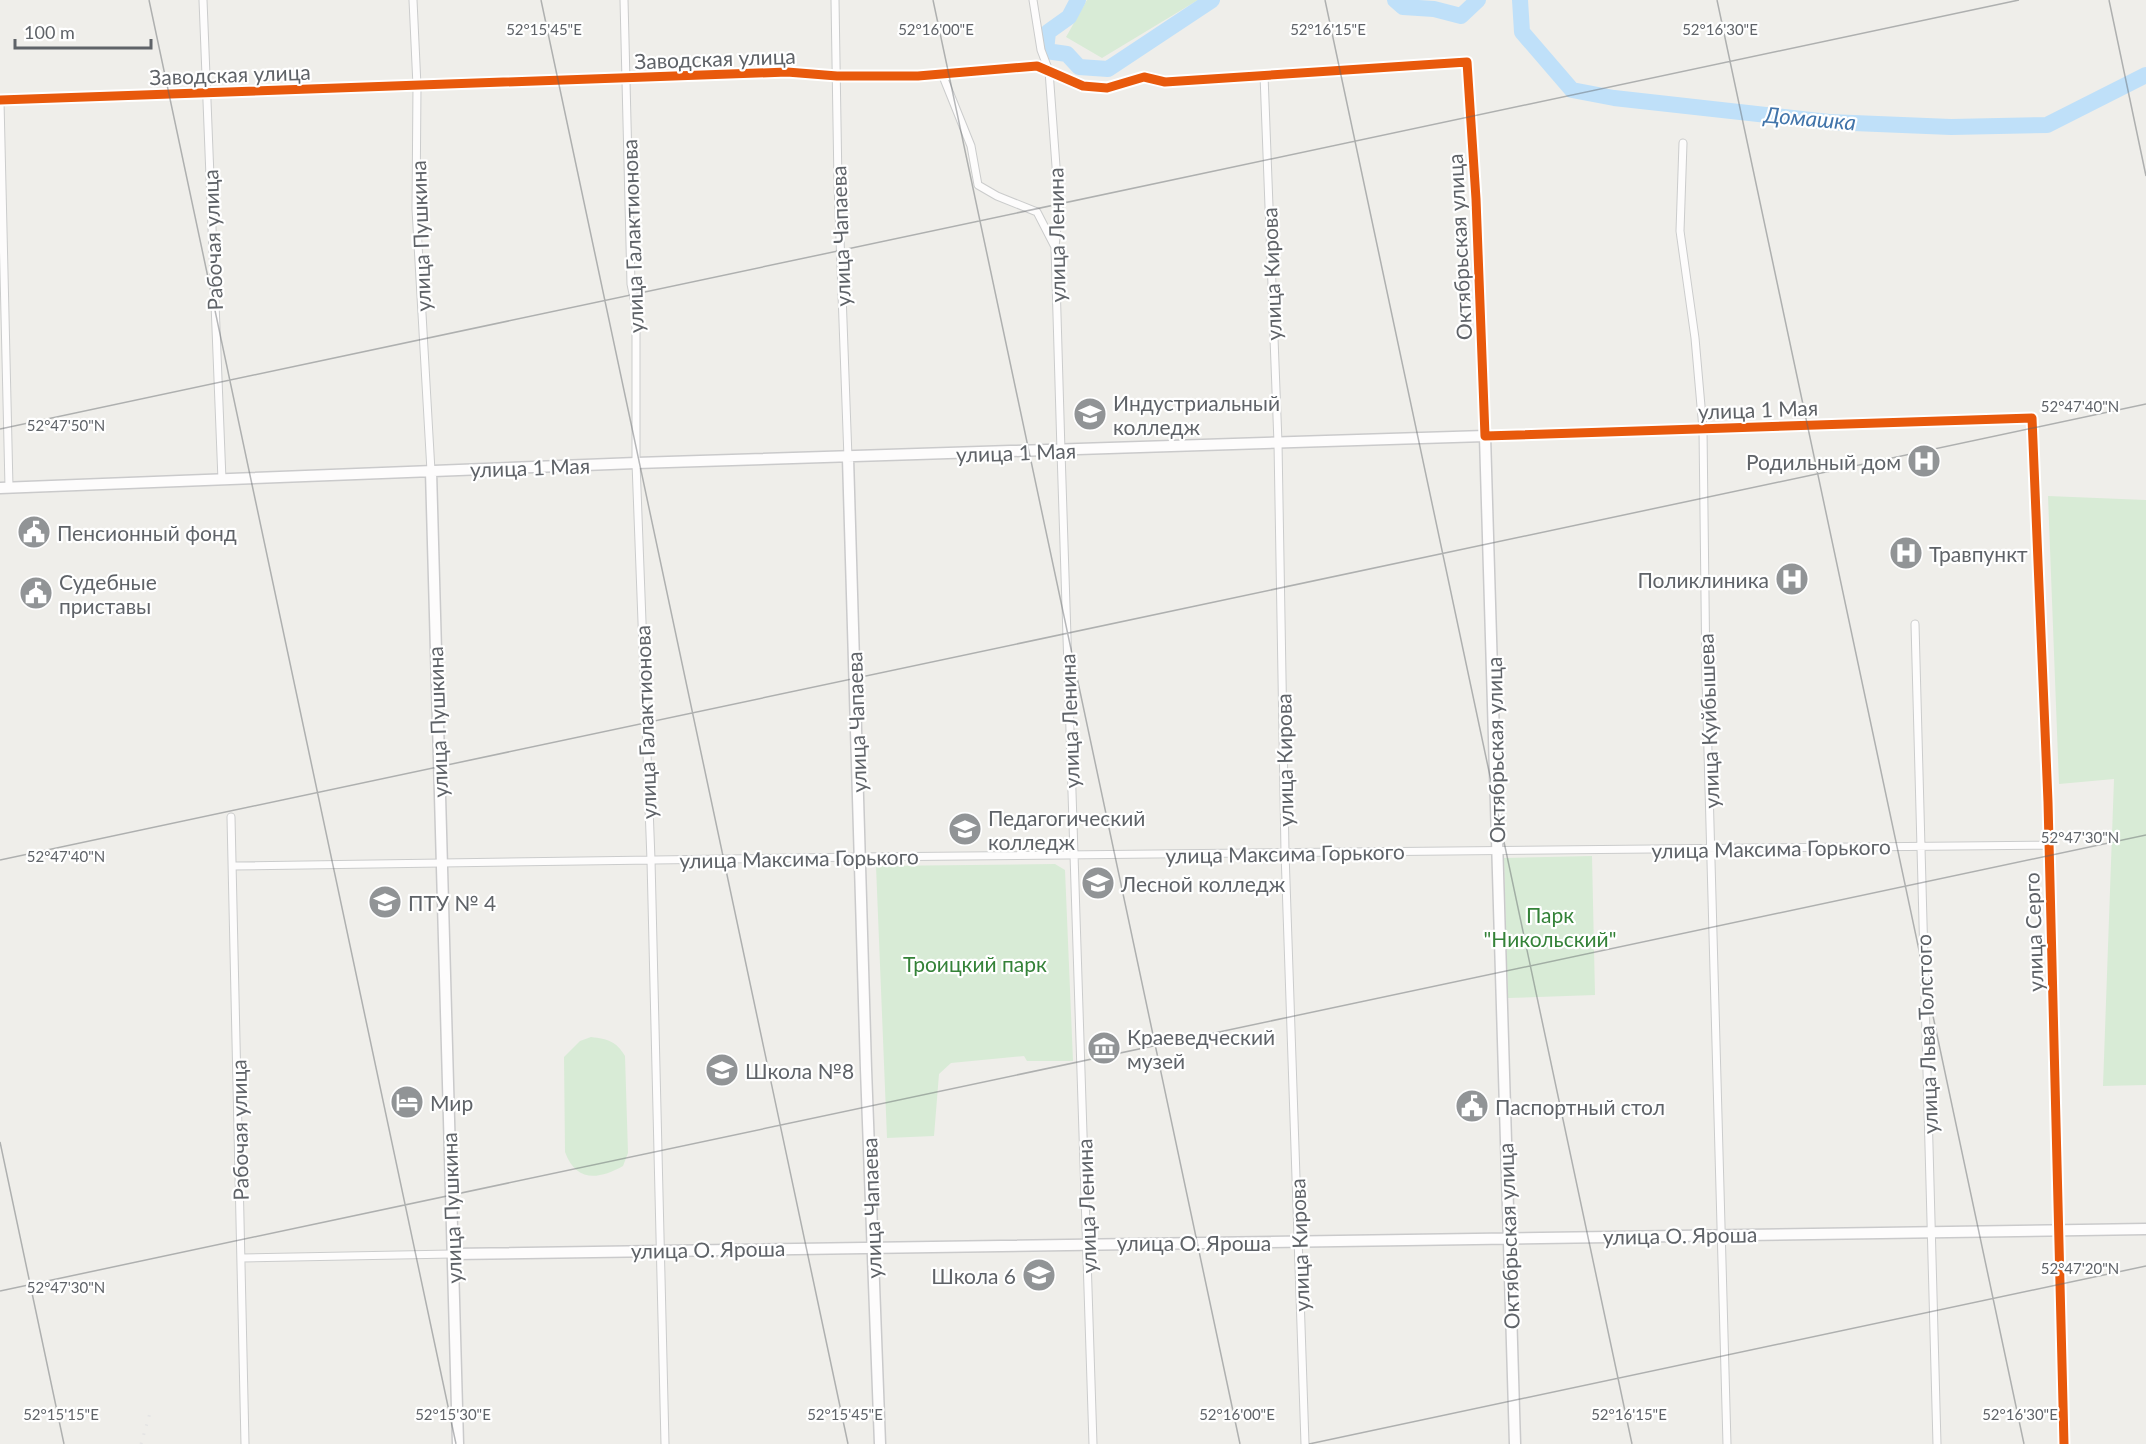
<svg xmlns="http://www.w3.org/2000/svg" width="2146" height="1444" font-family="Lato,sans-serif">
	<rect width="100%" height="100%" fill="#efeeea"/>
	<path fill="#d8ebd6" d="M 1087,0 L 1198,0 L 1102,58 L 1066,37 Z
		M 2048,496 L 2146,500 L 2146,1085 L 2103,1086 L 2114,779 L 2059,784 Z
		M 1592,856 L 1595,995 L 1508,998 L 1504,858 Z
		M 1055,864 L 1065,870 L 1073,1061 L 1027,1061 L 1024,1056 L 951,1063 L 939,1074 L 934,1136 L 887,1138 L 876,866 Z
		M 591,1037 C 608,1039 616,1041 625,1056 L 628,1153 L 623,1166 C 598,1180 576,1182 565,1152 L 564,1057 L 580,1041 Z"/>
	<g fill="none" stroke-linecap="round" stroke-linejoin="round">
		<path stroke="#bfe0f9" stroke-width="16" d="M 1078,0 L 1069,17 L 1048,32 L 1046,51 L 1067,54 L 1079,67 L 1108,69 L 1212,0
			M 1395,0 L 1403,7 L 1434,9 L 1461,16 L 1478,0
			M 1520,0 L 1522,32 L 1572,90 L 1614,98 L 1829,122 L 1951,127 L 2047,125 L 2146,75"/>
		<defs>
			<path id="street" d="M 203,0 L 222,480
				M 413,0 L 417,86 L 416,209 L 431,471
				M 624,0 L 631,284 L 636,308 L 636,463 L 651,860 L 665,1444
				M 835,0 L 838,184 L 848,458
				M 1033,0 L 1041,50 L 1049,71 L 1059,207 L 1055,247 L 1061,451 L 1093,1444
				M 942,74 L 971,146 L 978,185 L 997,196 L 1037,212 L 1055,247
				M 1264,75 L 1278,443 L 1285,852 L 1305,1444
				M 0,100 L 787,72 L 837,76 L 918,76 L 1037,66 L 1083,86 L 1107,88 L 1144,77 L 1165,82 L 1467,62 L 1476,199 L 1485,436 L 2032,418 L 2048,802 L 2064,1444
				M 0,101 L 9,487
				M 1683,143 L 1680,231 L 1695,338 L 1703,429 L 1706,679 L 1727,1444
				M 1915,624 L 1937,1444
				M 231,817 L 245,1444
				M 233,866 L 860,857 L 2049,845
				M 242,1258 L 452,1254"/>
			<path id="secondary" d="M 848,458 L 866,1069 L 880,1444
				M 431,471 L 458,1444
				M 0,488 L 636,463 L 1485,436 L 1515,1444
				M 452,1254 L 2146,1229"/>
		</defs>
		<use href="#street" stroke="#cbcccc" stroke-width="9"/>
		<use href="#secondary" stroke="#cacacb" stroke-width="13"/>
		<use href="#street" stroke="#fdfcfc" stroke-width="7"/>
		<use href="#secondary" stroke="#fdfcfc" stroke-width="10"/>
		<path stroke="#e4e4e4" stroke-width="3" stroke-dasharray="1.5 8" stroke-linecap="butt" d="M 141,1444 L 150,1413"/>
		<defs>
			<path id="cycleway" d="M 0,100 L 787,72 L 837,76 L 918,76 L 1037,66 L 1083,86 L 1107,88 L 1144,77 L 1165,82 L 1467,62 L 1476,199 L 1485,436 L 2032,418 L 2048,802 L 2064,1444"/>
		</defs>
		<use href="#cycleway" stroke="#fff" stroke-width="13"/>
		<use href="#cycleway" stroke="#e8590c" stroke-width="9"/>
	</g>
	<path fill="none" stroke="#5f6368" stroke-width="1.5" stroke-opacity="0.45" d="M 149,0 L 456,1444M 541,0 L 848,1444M 933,0 L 1240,1444M 1325,0 L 1632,1444M 1717,0 L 2024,1444M 2109,0 L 2146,176M 0,429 L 2019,0M 0,860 L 2146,404M 0,1142 L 64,1444M 0,1291 L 2146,835M 1309,1444 L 2146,1266"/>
	<defs>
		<symbol id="university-disc" viewBox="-11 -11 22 22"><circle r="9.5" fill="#919496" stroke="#fff"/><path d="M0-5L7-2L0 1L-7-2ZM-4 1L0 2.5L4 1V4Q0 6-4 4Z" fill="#fff"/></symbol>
		<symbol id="hospital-disc" viewBox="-11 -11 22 22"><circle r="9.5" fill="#919496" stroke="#fff"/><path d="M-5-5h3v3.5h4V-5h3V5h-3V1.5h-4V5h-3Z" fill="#fff"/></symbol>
		<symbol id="civic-disc" viewBox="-11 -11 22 22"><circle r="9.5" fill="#919496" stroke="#fff"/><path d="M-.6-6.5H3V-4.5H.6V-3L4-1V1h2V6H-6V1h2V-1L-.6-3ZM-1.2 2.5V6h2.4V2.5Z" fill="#fff"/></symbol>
		<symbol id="museum-disc" viewBox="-11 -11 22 22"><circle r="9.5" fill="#919496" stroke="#fff"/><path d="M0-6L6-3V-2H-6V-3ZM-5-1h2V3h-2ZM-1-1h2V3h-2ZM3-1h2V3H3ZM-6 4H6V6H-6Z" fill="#fff"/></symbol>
		<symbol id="school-disc" viewBox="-11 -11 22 22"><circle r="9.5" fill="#919496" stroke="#fff"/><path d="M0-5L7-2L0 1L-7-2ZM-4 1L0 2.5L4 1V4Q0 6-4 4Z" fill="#fff"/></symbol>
		<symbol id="hotel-disc" viewBox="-11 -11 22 22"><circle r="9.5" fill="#919496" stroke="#fff"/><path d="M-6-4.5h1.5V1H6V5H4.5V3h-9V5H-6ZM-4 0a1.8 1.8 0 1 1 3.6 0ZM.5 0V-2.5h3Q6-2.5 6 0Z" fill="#fff"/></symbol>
	</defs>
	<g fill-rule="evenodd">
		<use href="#university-disc" x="1071" y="395" width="38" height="38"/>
		<use href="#hospital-disc" x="1905" y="442" width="38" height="38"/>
		<use href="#civic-disc" x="15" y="513" width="38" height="38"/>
		<use href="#hospital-disc" x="1887" y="534" width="38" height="38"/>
		<use href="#hospital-disc" x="1773" y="560" width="38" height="38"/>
		<use href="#civic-disc" x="17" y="574" width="38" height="38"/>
		<use href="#university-disc" x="946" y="810" width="38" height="38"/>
		<use href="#university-disc" x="1079" y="864" width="38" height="38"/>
		<use href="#university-disc" x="366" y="883" width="38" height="38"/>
		<use href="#museum-disc" x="1085" y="1029" width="38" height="38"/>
		<use href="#school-disc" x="703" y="1051" width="38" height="38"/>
		<use href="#hotel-disc" x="388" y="1083" width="38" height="38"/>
		<use href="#civic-disc" x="1453" y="1087" width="38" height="38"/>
		<use href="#school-disc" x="1020" y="1256" width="38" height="38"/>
	</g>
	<g text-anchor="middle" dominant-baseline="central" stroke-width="4.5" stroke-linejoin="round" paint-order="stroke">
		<g font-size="21" fill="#5f6368" stroke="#fff">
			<text transform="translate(715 58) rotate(-2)">Заводская улица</text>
			<text transform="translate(230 74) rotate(-2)">Заводская улица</text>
			<text transform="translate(1056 235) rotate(-91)">улица Ленина</text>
			<text transform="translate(420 236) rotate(-92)">улица Пушкина</text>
			<text transform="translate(632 236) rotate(-92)">улица Галактионова</text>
			<text transform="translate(840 236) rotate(-92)">улица Чапаева</text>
			<text transform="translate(212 240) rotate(-92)">Рабочая улица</text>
			<text transform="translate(1459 247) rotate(-93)">Октябрьская улица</text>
			<text transform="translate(1271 274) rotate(-92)">улица Кирова</text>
			<text transform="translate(1758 409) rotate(-2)">улица 1 Мая</text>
			<text transform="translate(1016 452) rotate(-2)">улица 1 Мая</text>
			<text transform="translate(530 467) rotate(-2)">улица 1 Мая</text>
			<text transform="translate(1069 721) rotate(-92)">улица Ленина</text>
			<text transform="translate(1708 721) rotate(-92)">улица Куйбышева</text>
			<text transform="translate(437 722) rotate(-92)">улица Пушкина</text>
			<text transform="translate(645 722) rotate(-92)">улица Галактионова</text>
			<text transform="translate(856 722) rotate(-92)">улица Чапаева</text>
			<text transform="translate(1495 750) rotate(-91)">Октябрьская улица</text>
			<text transform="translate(1284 760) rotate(-91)">улица Кирова</text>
			<text transform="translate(1771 848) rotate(-1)">улица Максима Горького</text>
			<text transform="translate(1285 853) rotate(-1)">улица Максима Горького</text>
			<text transform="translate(799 858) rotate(-1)">улица Максима Горького</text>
			<text transform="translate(2033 932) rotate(-92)">улица Серго</text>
			<text transform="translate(1926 1034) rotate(-92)">улица Льва Толстого</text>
			<text transform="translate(239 1130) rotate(-91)">Рабочая улица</text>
			<text transform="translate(1086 1206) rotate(-92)">улица Ленина</text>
			<text transform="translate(451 1208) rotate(-92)">улица Пушкина</text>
			<text transform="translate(871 1208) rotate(-92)">улица Чапаева</text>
			<text transform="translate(1680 1235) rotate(-1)">улица О. Яроша</text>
			<text transform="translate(1508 1236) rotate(-92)">Октябрьская улица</text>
			<text x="1194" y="1242">улица О. Яроша</text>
			<text transform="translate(1299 1245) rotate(-92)">улица Кирова</text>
			<text transform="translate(708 1249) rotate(-1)">улица О. Яроша</text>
		</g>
		<g font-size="21" fill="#5f6368" stroke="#fff" text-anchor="start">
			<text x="1113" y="402">Индустриальный<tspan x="1113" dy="24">колледж</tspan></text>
			<text x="1901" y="461" text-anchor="end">Родильный дом</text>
			<text x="57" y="532">Пенсионный фонд</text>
			<text x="1929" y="553">Травпункт</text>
			<text x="1769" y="579" text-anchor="end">Поликлиника</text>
			<text x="59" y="581">Судебные<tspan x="59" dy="24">приставы</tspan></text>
			<text x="988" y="817">Педагогический<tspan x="988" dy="24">колледж</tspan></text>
			<text x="1121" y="883">Лесной колледж</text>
			<text x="408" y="902">ПТУ № 4</text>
			<text x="1127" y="1036">Краеведческий<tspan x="1127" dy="24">музей</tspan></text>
			<text x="745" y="1070">Школа №8</text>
			<text x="430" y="1102">Мир</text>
			<text x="1495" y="1106">Паспортный стол</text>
			<text x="1016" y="1275" text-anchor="end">Школа 6</text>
		</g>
		<g font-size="21" fill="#348238" stroke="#fff">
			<text x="1550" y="914">Парк<tspan x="1550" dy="24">"Никольский"</tspan></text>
			<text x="975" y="963">Троицкий парк</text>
		</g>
		<g font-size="22" font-style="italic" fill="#4174aa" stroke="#fff">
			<text transform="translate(1810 118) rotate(5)">Домашка</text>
		</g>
	</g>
	<g font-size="15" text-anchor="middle" fill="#5f6368" stroke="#fff" stroke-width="4.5" stroke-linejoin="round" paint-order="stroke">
		<text x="544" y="35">52°15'45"E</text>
		<text x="936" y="35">52°16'00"E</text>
		<text x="1328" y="35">52°16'15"E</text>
		<text x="1720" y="35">52°16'30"E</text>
		<text x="2080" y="412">52°47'40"N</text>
		<text x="66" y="431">52°47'50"N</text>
		<text x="2080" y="843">52°47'30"N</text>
		<text x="66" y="862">52°47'40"N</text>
		<text x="2080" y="1274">52°47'20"N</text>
		<text x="66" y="1293">52°47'30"N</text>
		<text x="61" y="1420">52°15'15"E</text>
		<text x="453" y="1420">52°15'30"E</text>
		<text x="845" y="1420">52°15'45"E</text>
		<text x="1237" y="1420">52°16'00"E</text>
		<text x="1629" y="1420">52°16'15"E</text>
		<text x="2020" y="1420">52°16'30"E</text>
	</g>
	<path d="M15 39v9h136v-9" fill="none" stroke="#5f6368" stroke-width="3"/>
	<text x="24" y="39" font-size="18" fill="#5f6368" stroke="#ffffff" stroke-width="4.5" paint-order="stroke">100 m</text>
</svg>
